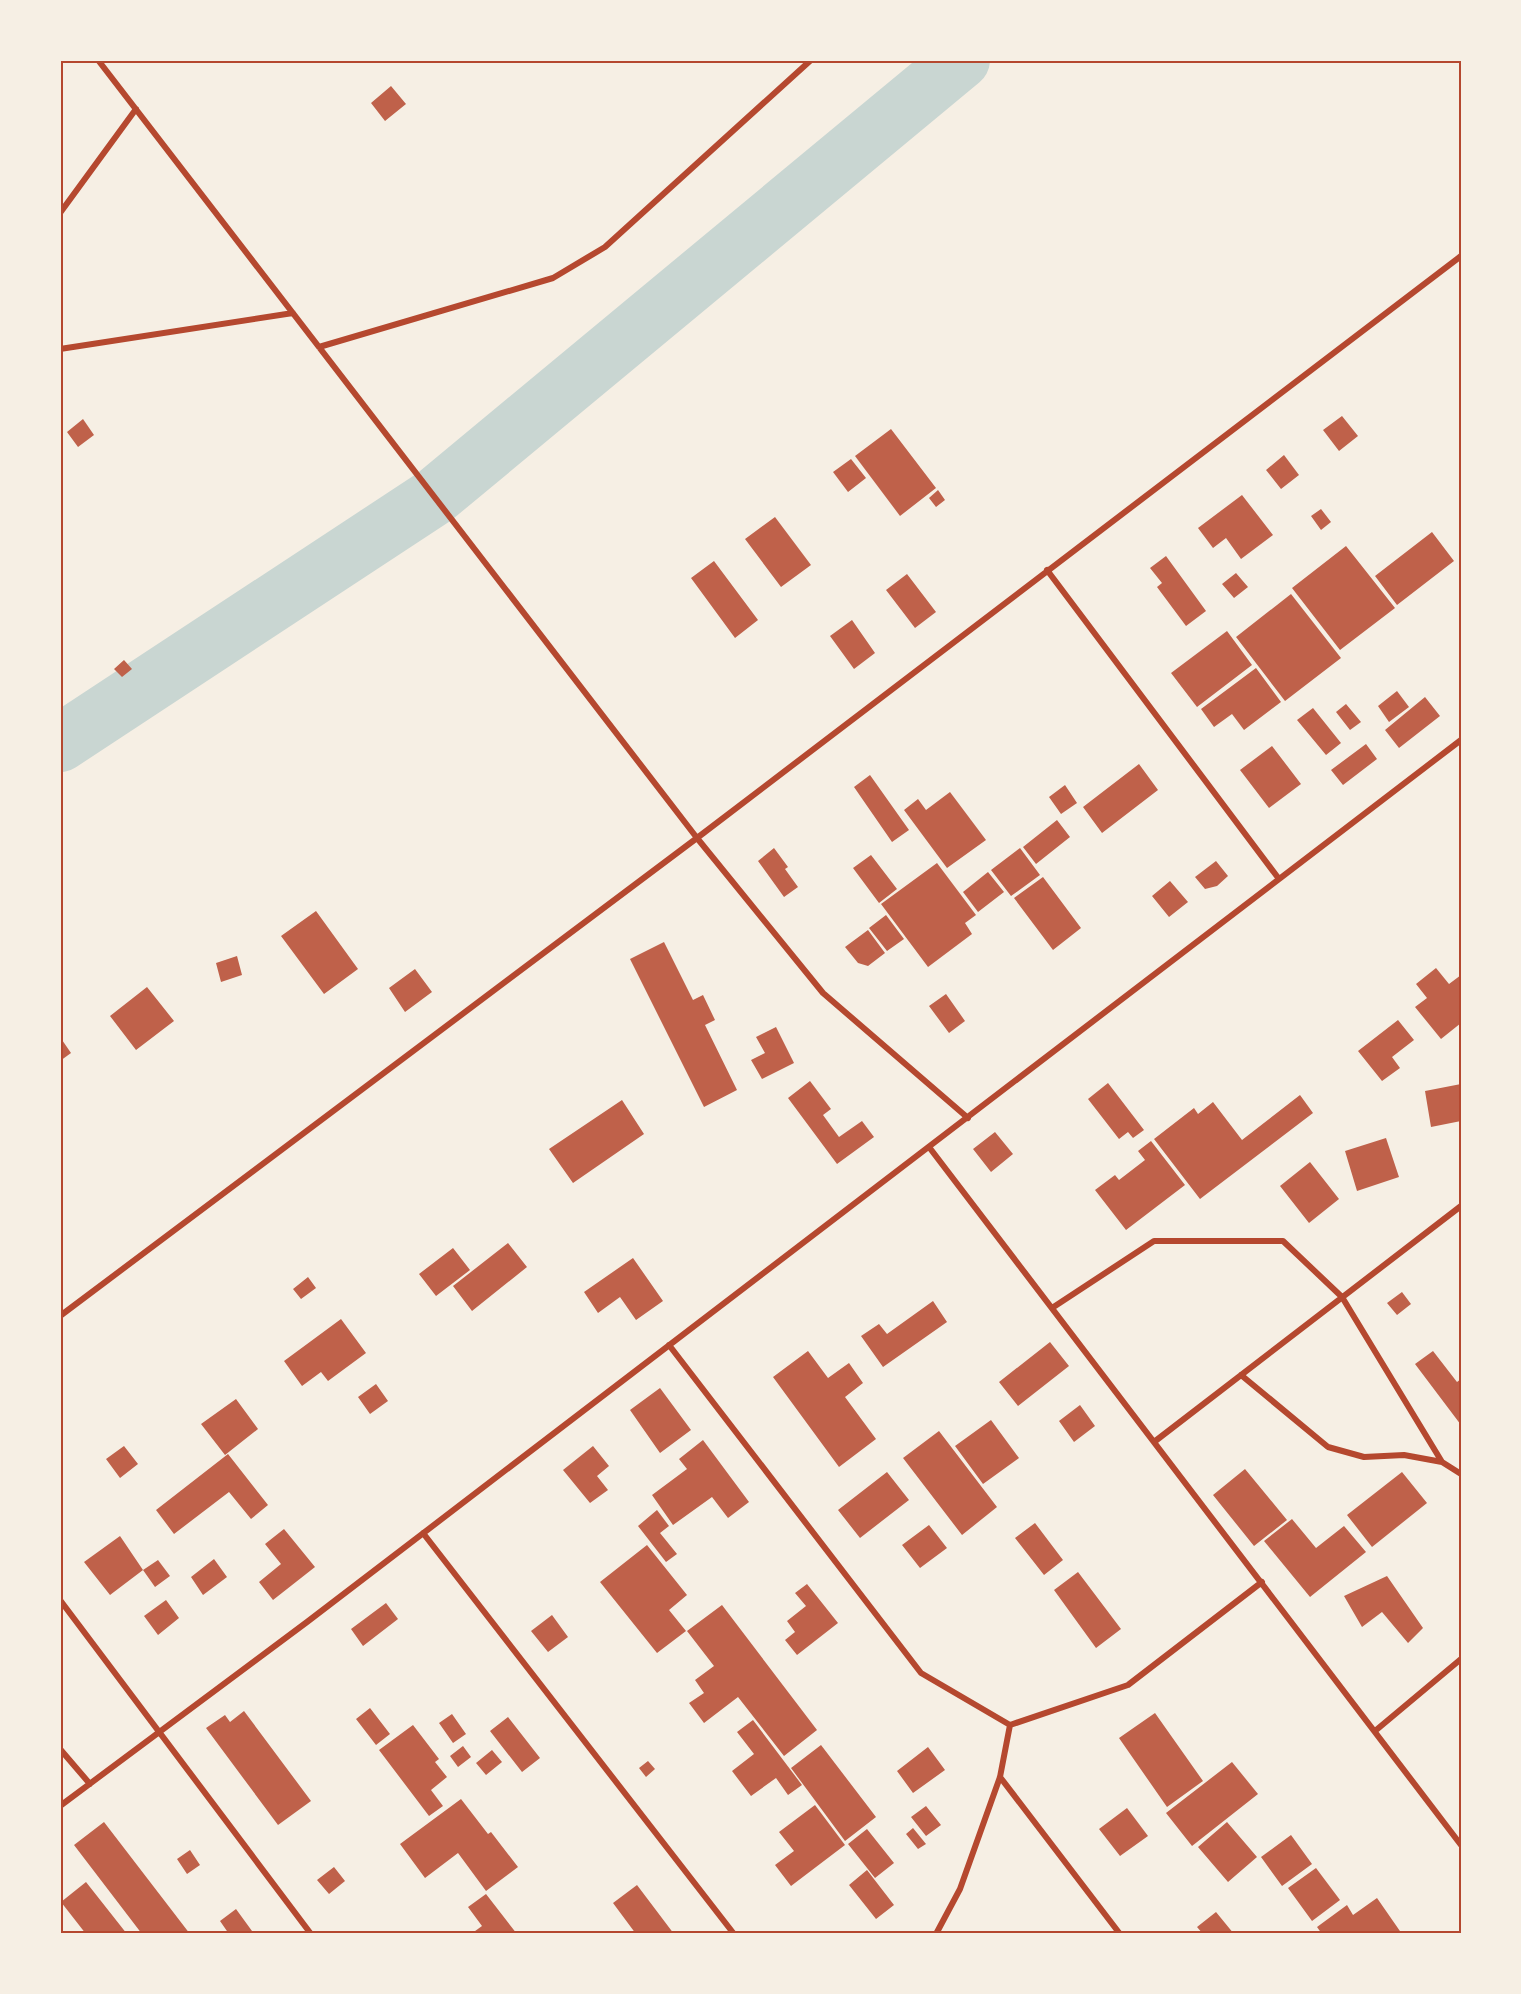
<svg xmlns="http://www.w3.org/2000/svg" width="1521" height="1994" font-family="'Open Sans',sans-serif">
	<rect width="100%" height="100%" fill="#f6efe4"/>
	<g fill="none" stroke-linecap="round" stroke-linejoin="round">
		<path stroke="#c9d6d2" stroke-width="58" d="M 60,743 L 434,497 L 961,60"/>
	</g>
	<path fill="#bf614a" d="M 391,86 L 406,104 L 385,121 L 371,103 Z
		M 1342,416 L 1358,436 L 1339,451 L 1323,430 Z
		M 83,419 L 94,435 L 78,447 L 67,432 Z
		M 891,429 L 936,488 L 900,516 L 855,456 Z
		M 1284,455 L 1299,475 L 1281,489 L 1266,470 Z
		M 851,459 L 866,478 L 848,492 L 833,472 Z
		M 938,490 L 945,500 L 936,507 L 929,498 Z
		M 1242,495 L 1273,535 L 1241,559 L 1226,538 L 1213,548 L 1198,528 Z
		M 1321,509 L 1331,522 L 1321,530 L 1311,516 Z
		M 775,517 L 811,565 L 781,587 L 745,539 Z
		M 1432,532 L 1454,561 L 1397,605 L 1375,576 Z
		M 1346,546 L 1395,608 L 1340,650 L 1292,588 Z
		M 1166,556 L 1206,611 L 1186,626 L 1157,587 L 1162,583 L 1150,568 Z
		M 714,561 L 758,620 L 735,638 L 691,578 Z
		M 1236,573 L 1248,587 L 1234,598 L 1222,584 Z
		M 907,574 L 936,612 L 915,628 L 886,590 Z
		M 1291,594 L 1341,658 L 1285,701 L 1236,637 Z
		M 852,620 L 875,653 L 854,669 L 830,636 Z
		M 1227,631 L 1252,665 L 1197,707 L 1171,673 Z
		M 124,660 L 132,669 L 122,677 L 114,669 Z
		M 1256,668 L 1281,702 L 1244,730 L 1232,714 L 1214,727 L 1201,709 Z
		M 1397,691 L 1409,707 L 1389,722 L 1378,706 Z
		M 1425,697 L 1440,716 L 1399,748 L 1385,730 Z
		M 1346,704 L 1361,722 L 1350,730 L 1336,712 Z
		M 1313,708 L 1341,743 L 1326,755 L 1297,720 Z
		M 1366,744 L 1377,759 L 1343,785 L 1331,770 Z
		M 1272,746 L 1301,784 L 1269,808 L 1240,770 Z
		M 1139,764 L 1158,790 L 1102,833 L 1083,807 Z
		M 870,775 L 909,830 L 892,842 L 854,787 Z
		M 1065,785 L 1077,803 L 1061,814 L 1049,797 Z
		M 950,792 L 986,840 L 947,868 L 904,810 L 918,799 L 926,810 Z
		M 1057,820 L 1070,837 L 1036,864 L 1023,847 Z
		M 774,848 L 788,867 L 785,869 L 798,887 L 784,897 L 758,861 Z
		M 1020,848 L 1040,875 L 1011,896 L 991,870 Z
		M 871,855 L 897,889 L 879,903 L 853,868 Z
		M 1216,861 L 1228,876 L 1217,886 L 1205,889 L 1195,877 Z
		M 937,863 L 976,915 L 965,923 L 972,934 L 928,967 L 881,904 Z
		M 988,872 L 1004,892 L 978,912 L 963,892 Z
		M 1043,877 L 1081,928 L 1053,950 L 1014,898 Z
		M 1170,881 L 1188,902 L 1169,917 L 1152,896 Z
		M 316,911 L 358,969 L 324,994 L 281,936 Z
		M 886,915 L 904,939 L 887,951 L 869,928 Z
		M 868,930 L 885,953 L 868,966 L 858,963 L 845,947 Z
		M 664,942 L 693,1000 L 703,995 L 715,1020 L 705,1025 L 737,1090 L 704,1107 L 630,959 Z
		M 237,956 L 242,975 L 221,982 L 216,963 Z
		M 1436,968 L 1449,984 L 1461,975 L 1461,1023 L 1441,1039 L 1415,1007 L 1427,998 L 1416,984 Z
		M 415,969 L 432,992 L 405,1012 L 389,988 Z
		M 147,987 L 174,1021 L 136,1050 L 110,1016 Z
		M 946,994 L 965,1021 L 949,1033 L 929,1006 Z
		M 1398,1020 L 1414,1040 L 1392,1057 L 1400,1068 L 1382,1081 L 1358,1051 Z
		M 776,1027 L 794,1063 L 762,1079 L 751,1060 L 765,1053 L 756,1037 Z
		M 60,1037 L 71,1053 L 60,1061 Z
		M 810,1081 L 831,1109 L 823,1115 L 839,1137 L 862,1121 L 874,1137 L 837,1164 L 788,1098 Z
		M 1108,1083 L 1144,1130 L 1133,1138 L 1128,1132 L 1119,1139 L 1088,1099 Z
		M 1461,1084 L 1461,1121 L 1431,1127 L 1425,1091 Z
		M 1300,1095 L 1313,1113 L 1200,1199 L 1154,1139 L 1194,1108 L 1198,1114 L 1213,1102 L 1242,1140 Z
		M 622,1100 L 644,1134 L 573,1183 L 549,1149 Z
		M 995,1132 L 1013,1154 L 991,1172 L 973,1149 Z
		M 1386,1138 L 1399,1177 L 1357,1191 L 1345,1151 Z
		M 1151,1141 L 1185,1185 L 1126,1230 L 1095,1190 L 1115,1175 L 1119,1180 L 1145,1160 L 1138,1151 Z
		M 1310,1162 L 1339,1199 L 1309,1223 L 1280,1186 Z
		M 508,1243 L 527,1267 L 472,1311 L 453,1286 Z
		M 453,1248 L 470,1270 L 436,1296 L 419,1274 Z
		M 633,1258 L 663,1301 L 636,1320 L 620,1297 L 598,1313 L 584,1292 Z
		M 308,1277 L 316,1288 L 301,1299 L 293,1289 Z
		M 1402,1292 L 1411,1304 L 1397,1315 L 1387,1303 Z
		M 933,1301 L 947,1322 L 883,1367 L 861,1336 L 879,1324 L 887,1334 Z
		M 341,1319 L 366,1353 L 328,1381 L 321,1372 L 302,1386 L 284,1361 Z
		M 1050,1342 L 1069,1366 L 1018,1406 L 999,1382 Z
		M 808,1351 L 828,1378 L 849,1363 L 863,1383 L 845,1397 L 876,1439 L 839,1467 L 773,1377 Z
		M 1433,1351 L 1457,1382 L 1461,1379 L 1461,1425 L 1415,1364 Z
		M 376,1384 L 388,1401 L 370,1414 L 358,1397 Z
		M 660,1388 L 691,1430 L 660,1453 L 630,1410 Z
		M 236,1399 L 258,1429 L 225,1455 L 201,1424 Z
		M 1080,1405 L 1095,1426 L 1074,1442 L 1059,1421 Z
		M 991,1420 L 1019,1458 L 983,1484 L 955,1446 Z
		M 939,1431 L 997,1507 L 962,1535 L 903,1458 Z
		M 703,1440 L 749,1502 L 728,1518 L 712,1497 L 673,1525 L 652,1495 L 687,1469 L 679,1459 Z
		M 124,1446 L 138,1464 L 120,1478 L 106,1459 Z
		M 593,1446 L 609,1466 L 597,1476 L 608,1490 L 590,1503 L 563,1470 Z
		M 228,1454 L 268,1505 L 251,1519 L 229,1492 L 174,1534 L 156,1510 Z
		M 1245,1469 L 1287,1520 L 1254,1546 L 1213,1495 Z
		M 887,1472 L 909,1500 L 860,1538 L 838,1510 Z
		M 1402,1472 L 1427,1503 L 1372,1547 L 1347,1515 Z
		M 657,1510 L 669,1526 L 660,1533 L 677,1554 L 666,1562 L 638,1526 Z
		M 1292,1519 L 1316,1548 L 1344,1526 L 1366,1552 L 1310,1597 L 1264,1541 Z
		M 1035,1523 L 1063,1560 L 1044,1575 L 1015,1538 Z
		M 929,1525 L 947,1548 L 920,1568 L 902,1545 Z
		M 284,1529 L 315,1567 L 273,1600 L 259,1582 L 281,1564 L 265,1544 Z
		M 120,1536 L 143,1570 L 158,1560 L 170,1576 L 155,1587 L 143,1570 L 110,1595 L 84,1562 Z
		M 647,1545 L 687,1595 L 669,1610 L 686,1631 L 657,1653 L 600,1582 Z
		M 214,1559 L 227,1577 L 203,1595 L 191,1577 Z
		M 1078,1572 L 1121,1629 L 1096,1648 L 1054,1590 Z
		M 1387,1576 L 1423,1628 L 1408,1643 L 1382,1612 L 1362,1627 L 1344,1596 Z
		M 807,1584 L 838,1623 L 797,1655 L 785,1640 L 795,1632 L 787,1621 L 806,1606 L 795,1593 Z
		M 166,1600 L 179,1618 L 158,1635 L 144,1616 Z
		M 386,1603 L 398,1619 L 363,1646 L 351,1629 Z
		M 722,1605 L 817,1730 L 784,1756 L 738,1697 L 704,1723 L 689,1703 L 704,1693 L 695,1680 L 714,1666 L 687,1631 Z
		M 552,1615 L 568,1637 L 548,1652 L 531,1631 Z
		M 370,1708 L 390,1734 L 376,1745 L 356,1719 Z
		M 244,1711 L 311,1801 L 278,1825 L 206,1728 L 225,1715 L 230,1722 Z
		M 1155,1713 L 1203,1781 L 1167,1807 L 1119,1738 Z
		M 452,1714 L 466,1734 L 453,1743 L 439,1723 Z
		M 508,1717 L 540,1758 L 522,1772 L 490,1731 Z
		M 753,1720 L 802,1785 L 788,1795 L 776,1778 L 751,1796 L 732,1771 L 754,1754 L 737,1732 Z
		M 413,1725 L 439,1759 L 435,1762 L 447,1777 L 431,1790 L 443,1806 L 429,1816 L 379,1750 Z
		M 821,1745 L 876,1817 L 845,1841 L 791,1768 Z
		M 463,1746 L 471,1757 L 458,1767 L 450,1756 Z
		M 928,1747 L 945,1770 L 913,1793 L 897,1771 Z
		M 492,1750 L 502,1762 L 486,1775 L 476,1763 Z
		M 648,1761 L 655,1769 L 646,1777 L 639,1768 Z
		M 1232,1762 L 1258,1794 L 1192,1846 L 1166,1813 Z
		M 461,1799 L 488,1834 L 491,1832 L 518,1867 L 486,1891 L 458,1853 L 425,1878 L 400,1844 Z
		M 815,1805 L 845,1845 L 791,1886 L 775,1865 L 794,1851 L 779,1832 Z
		M 926,1806 L 941,1825 L 926,1836 L 911,1817 Z
		M 1127,1808 L 1148,1836 L 1120,1856 L 1099,1829 Z
		M 104,1822 L 190,1934 L 142,1934 L 74,1845 Z
		M 1227,1822 L 1257,1857 L 1228,1882 L 1198,1847 Z
		M 913,1828 L 926,1844 L 918,1849 L 906,1834 Z
		M 867,1829 L 894,1863 L 875,1878 L 848,1844 Z
		M 1291,1835 L 1312,1864 L 1282,1886 L 1261,1857 Z
		M 190,1850 L 200,1865 L 187,1874 L 177,1859 Z
		M 334,1867 L 345,1881 L 329,1894 L 317,1880 Z
		M 1316,1868 L 1340,1900 L 1312,1921 L 1288,1888 Z
		M 867,1870 L 894,1905 L 876,1919 L 849,1885 Z
		M 86,1882 L 127,1934 L 86,1934 L 61,1902 Z
		M 637,1885 L 674,1934 L 636,1934 L 613,1903 Z
		M 486,1894 L 517,1934 L 471,1934 L 482,1926 L 468,1907 Z
		M 1377,1898 L 1402,1934 L 1322,1934 L 1317,1927 L 1347,1905 L 1353,1915 Z
		M 236,1909 L 252,1931 L 248,1934 L 229,1934 L 220,1921 Z
		M 1216,1912 L 1234,1934 L 1203,1934 L 1197,1927 Z"/>
	<g fill="none" stroke-linecap="round" stroke-linejoin="round">
		<path stroke="#b5482f" stroke-width="6" d="M 98,60 L 697,838 L 823,993 L 968,1118
			M 60,213 L 136,109
			M 319,347 L 553,278 L 605,247 L 811,60
			M 60,349 L 293,313
			M 1047,570 L 1279,879
			M 929,1147 L 1461,1845
			M 1052,1308 L 1154,1241 L 1283,1241 L 1342,1297 L 1442,1462
			M 60,1316 L 697,838 L 1461,256
			M 669,1345 L 921,1673 L 1010,1725 L 1128,1685 L 1262,1582
			M 1241,1375 L 1328,1447 L 1364,1457 L 1404,1455 L 1442,1462 L 1461,1474
			M 1154,1442 L 1461,1206
			M 423,1533 L 734,1934
			M 60,1600 L 311,1934
			M 1375,1731 L 1461,1659
			M 60,1749 L 90,1784
			M 1000,1777 L 1120,1934
			M 60,1806 L 307,1622 L 1461,740
			M 936,1934 L 960,1889 L 1000,1777 L 1010,1725"/>
	</g>
	<rect width="1521" height="1994" fill="none" stroke="#f6efe4" stroke-width="123"/>
	<rect x="62" y="62" width="1398" height="1870" fill="none" stroke="#b5482f" stroke-width="2"/>
</svg>
